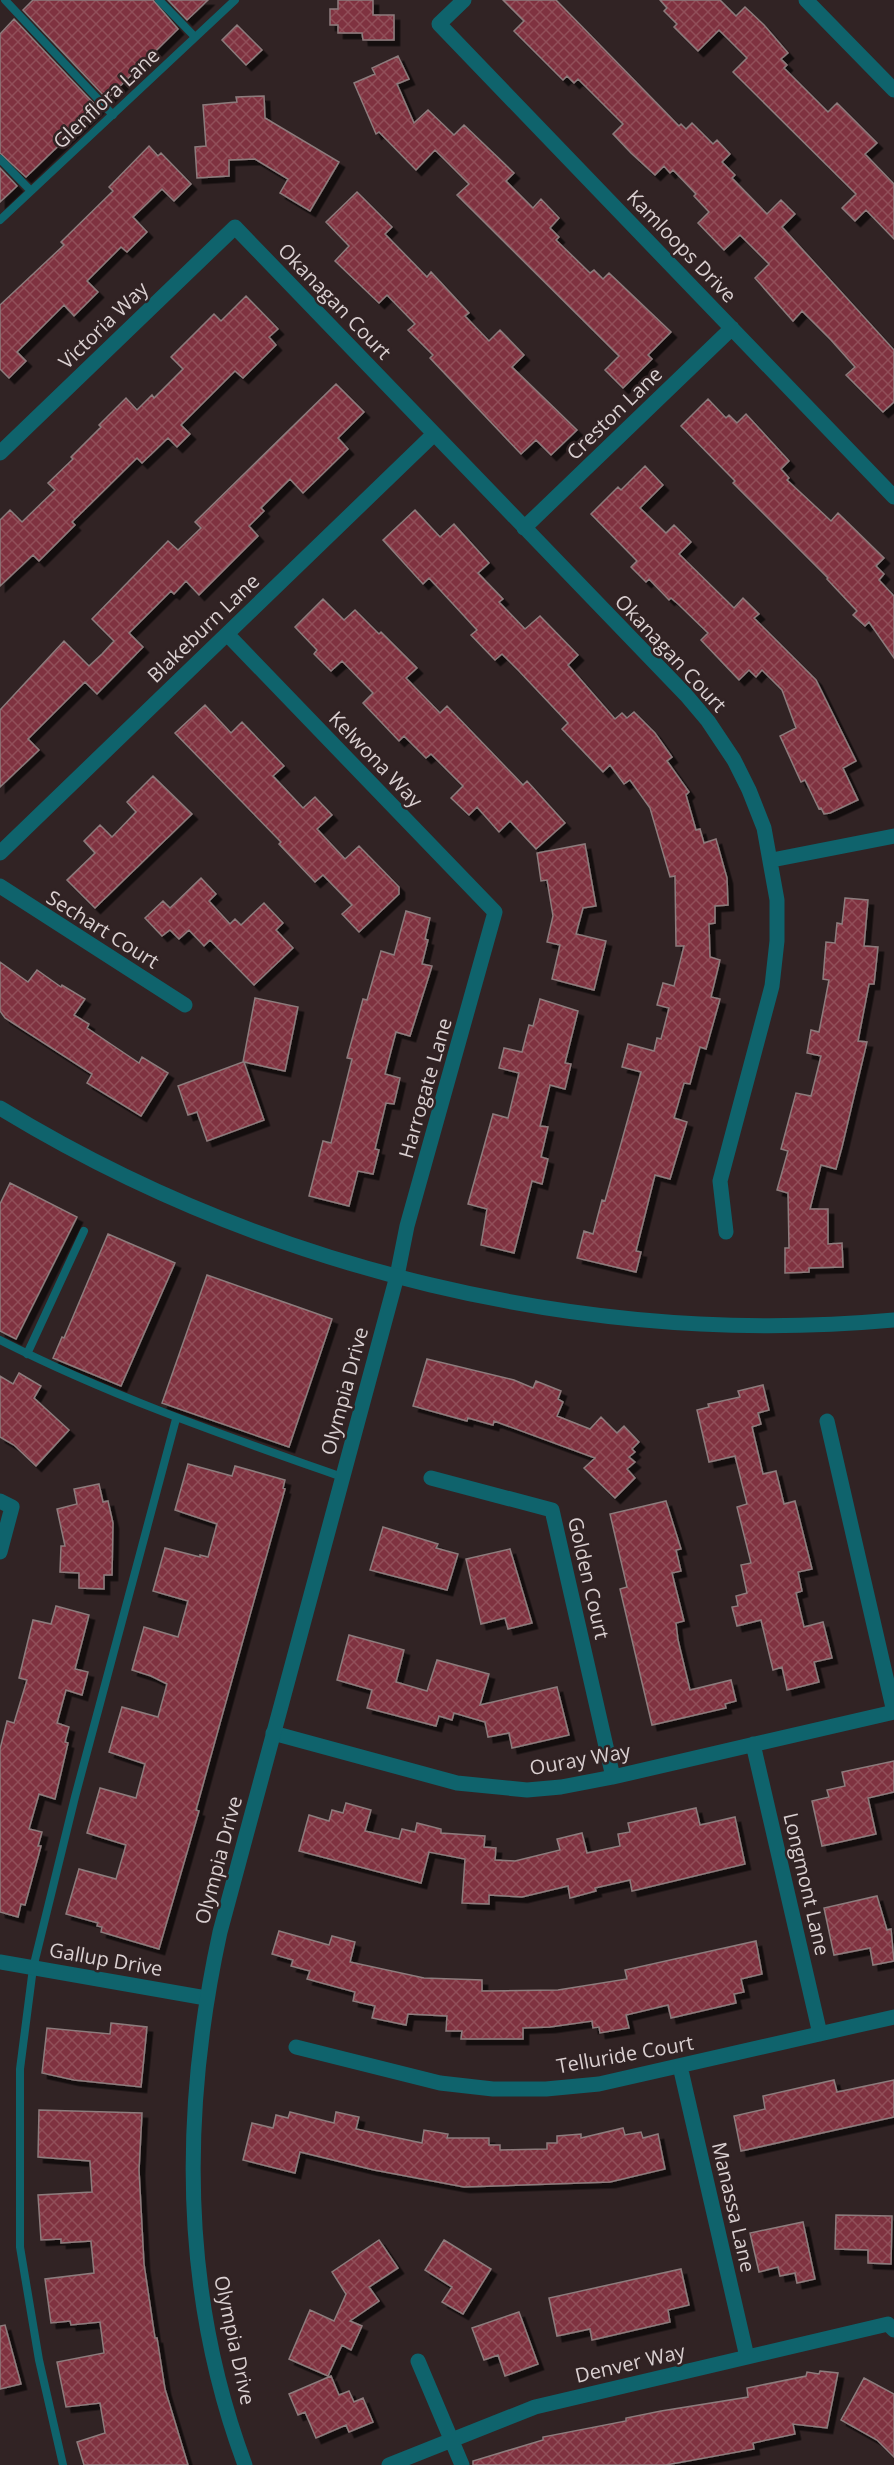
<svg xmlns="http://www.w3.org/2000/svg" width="894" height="2465" font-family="'Open Sans',sans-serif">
	<defs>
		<pattern id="building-cross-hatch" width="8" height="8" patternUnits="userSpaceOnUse" patternTransform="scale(1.5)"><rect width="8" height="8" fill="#7f333f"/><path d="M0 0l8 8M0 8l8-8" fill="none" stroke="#91505a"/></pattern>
		<filter id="shadow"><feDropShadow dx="5.5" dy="5.5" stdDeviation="0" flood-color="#0009"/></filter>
	</defs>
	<rect width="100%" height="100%" fill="#312324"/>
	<path fill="url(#building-cross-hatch)" stroke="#8d7c7d" stroke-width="1.5" filter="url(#shadow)" d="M 33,0 L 153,0 L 178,29 L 107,99 L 23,10 Z
		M 168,0 L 208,0 L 187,20 Z
		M 338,0 L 373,0 L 373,15 L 394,15 L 394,40 L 363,40 L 362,33 L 338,33 L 338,25 L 330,25 L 330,9 L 338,9 Z
		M 503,0 L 556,0 L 679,126 L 681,124 L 686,129 L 692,123 L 713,144 L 717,140 L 730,154 L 722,162 L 735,175 L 732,178 L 767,214 L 781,200 L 795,214 L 782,227 L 894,350 L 894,402 L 883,412 L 846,375 L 855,367 L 831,340 L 802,311 L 793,321 L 755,278 L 769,264 L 740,235 L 724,250 L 698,223 L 709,212 L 694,196 L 696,194 L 673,170 L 670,173 L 664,166 L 655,175 L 631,153 L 613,134 L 623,124 L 578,79 L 574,83 L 567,76 L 563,80 L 514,31 L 524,21 Z
		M 660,0 L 720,0 L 736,16 L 745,7 L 764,25 L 788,53 L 781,59 L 787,65 L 784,68 L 828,112 L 837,103 L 877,143 L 865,154 L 894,184 L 894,239 L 866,210 L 855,221 L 842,208 L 856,194 L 733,72 L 747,58 L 719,30 L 698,51 L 674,27 L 677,24 L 664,11 L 667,8 Z
		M 14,19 L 98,108 L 26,177 L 0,153 L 0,34 Z
		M 237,25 L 262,50 L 246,65 L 222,40 Z
		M 398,56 L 409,79 L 397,84 L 414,123 L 428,110 L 454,135 L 464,125 L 514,173 L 506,181 L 533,208 L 541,199 L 559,218 L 550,228 L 559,237 L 556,240 L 590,273 L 594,270 L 603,279 L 609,273 L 671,332 L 648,355 L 652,359 L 623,388 L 605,370 L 619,356 L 457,195 L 469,184 L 435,150 L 416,170 L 379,132 L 376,134 L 354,83 L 375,74 L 372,68 Z
		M 264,96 L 265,118 L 339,162 L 310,211 L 280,193 L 288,179 L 255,159 L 229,160 L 229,176 L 197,178 L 195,147 L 206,146 L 203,105 L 237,102 L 236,97 Z
		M 149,146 L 158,156 L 161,153 L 191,184 L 174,201 L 162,189 L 133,217 L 147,232 L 127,252 L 121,247 L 87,281 L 98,292 L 74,316 L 64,305 L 17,352 L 26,361 L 9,378 L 0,369 L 0,305 L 64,245 L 61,242 L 113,191 L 109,187 Z
		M 0,168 L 17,186 L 0,202 Z
		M 357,192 L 392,227 L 385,234 L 427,277 L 431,272 L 445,287 L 469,313 L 465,316 L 489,341 L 500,330 L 524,355 L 512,367 L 577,430 L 551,455 L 536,440 L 521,454 L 430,358 L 433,355 L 408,330 L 415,324 L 387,295 L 379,303 L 335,261 L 349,246 L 326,222 Z
		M 246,296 L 278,329 L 269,337 L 276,345 L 243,378 L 235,371 L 181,425 L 190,434 L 177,447 L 168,438 L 142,463 L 137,458 L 72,522 L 75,525 L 39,561 L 33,555 L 0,586 L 0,520 L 10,510 L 22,522 L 55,490 L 48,483 L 73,459 L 71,457 L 101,427 L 99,425 L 126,398 L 137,410 L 152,395 L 154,398 L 183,369 L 171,357 L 214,314 L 221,321 Z
		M 336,384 L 364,412 L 338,438 L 348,449 L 303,493 L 290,479 L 261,508 L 264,511 L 249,526 L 258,536 L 199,595 L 186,581 L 174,594 L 171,591 L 129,633 L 143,647 L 97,694 L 85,682 L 28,739 L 39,750 L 0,787 L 0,710 L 64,641 L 89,666 L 102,654 L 114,641 L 92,619 L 168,541 L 178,550 L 201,528 L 195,522 Z
		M 708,399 L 726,418 L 729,415 L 737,423 L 746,414 L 789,461 L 781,469 L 789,478 L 787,480 L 831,521 L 838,513 L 884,558 L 876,566 L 884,574 L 879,580 L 894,596 L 894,658 L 869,622 L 865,626 L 853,615 L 857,611 L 827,579 L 828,578 L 733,483 L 735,481 L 681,426 Z
		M 645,466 L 663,485 L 640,508 L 666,533 L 674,525 L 691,542 L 679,554 L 734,608 L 743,598 L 759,614 L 754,618 L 816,680 L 856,761 L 843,768 L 858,800 L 830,813 L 824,814 L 821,808 L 819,809 L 805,780 L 801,782 L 780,736 L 796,728 L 782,690 L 762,670 L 756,677 L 749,670 L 739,680 L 701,640 L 708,633 L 678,604 L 671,598 L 669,600 L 649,579 L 646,582 L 631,567 L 637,561 L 591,514 L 618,487 L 621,490 Z
		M 415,510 L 440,537 L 454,524 L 489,563 L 478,573 L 503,599 L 499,602 L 525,629 L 540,616 L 578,655 L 568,665 L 615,719 L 622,713 L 627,718 L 634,712 L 655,733 L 672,757 L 667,761 L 689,792 L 686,795 L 696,830 L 700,829 L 704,843 L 716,839 L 727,878 L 728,905 L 715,906 L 715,923 L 709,924 L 710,957 L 720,960 L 711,997 L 720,999 L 706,1049 L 700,1047 L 690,1084 L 684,1083 L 674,1118 L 687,1122 L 670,1179 L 655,1175 L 636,1251 L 641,1252 L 636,1272 L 577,1258 L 584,1231 L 593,1234 L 602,1200 L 605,1201 L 641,1072 L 622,1067 L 628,1044 L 654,1051 L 657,1038 L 661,1039 L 669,1008 L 657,1005 L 663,983 L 674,986 L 684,946 L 676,946 L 675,876 L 670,877 L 650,808 L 630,780 L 624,784 L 610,765 L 603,772 L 562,729 L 568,723 L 519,671 L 502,654 L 495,660 L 471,635 L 477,630 L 429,578 L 423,584 L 383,540 Z
		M 323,599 L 344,620 L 355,610 L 379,634 L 381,632 L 417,668 L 406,678 L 440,713 L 447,706 L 523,785 L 527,781 L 565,823 L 536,849 L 510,821 L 499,832 L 477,807 L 469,815 L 451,798 L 463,786 L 431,754 L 426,758 L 404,736 L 399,741 L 363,703 L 373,693 L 342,661 L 331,671 L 314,654 L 317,650 L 295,627 Z
		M 205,705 L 231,733 L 242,722 L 284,766 L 273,776 L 303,808 L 315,797 L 332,815 L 317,829 L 345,859 L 359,846 L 399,887 L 399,894 L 359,932 L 342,914 L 352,905 L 323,875 L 315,882 L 279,844 L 281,842 L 175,733 Z
		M 153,776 L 192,814 L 95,908 L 67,880 L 95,853 L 84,841 L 100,825 L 112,837 L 136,812 L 127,802 Z
		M 585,844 L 596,906 L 583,908 L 576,934 L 606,941 L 594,990 L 552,979 L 560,945 L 547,942 L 553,916 L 547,880 L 541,881 L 537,853 Z
		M 201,878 L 216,894 L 209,901 L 230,924 L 235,919 L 241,925 L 264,903 L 283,923 L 276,930 L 293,948 L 254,985 L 210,940 L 204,946 L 189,930 L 179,939 L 170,930 L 162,936 L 145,918 L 163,901 L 170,908 Z
		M 845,898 L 868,900 L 864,946 L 878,947 L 874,984 L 869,984 L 858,1041 L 867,1042 L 842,1147 L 836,1169 L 821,1165 L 810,1209 L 828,1209 L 828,1244 L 842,1243 L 843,1267 L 809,1268 L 809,1272 L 785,1273 L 785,1248 L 789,1248 L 788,1193 L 777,1190 L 788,1151 L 781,1149 L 796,1093 L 811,1096 L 821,1056 L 807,1053 L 811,1030 L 819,1032 L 829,980 L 823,979 L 826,942 L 835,943 L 837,923 L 842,924 Z
		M 406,911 L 430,918 L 425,939 L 428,940 L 422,964 L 432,966 L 410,1036 L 396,1032 L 385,1074 L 400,1078 L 394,1104 L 386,1103 L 375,1149 L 379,1150 L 373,1174 L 358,1171 L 349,1206 L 309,1196 L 323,1141 L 331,1143 L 352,1059 L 347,1058 L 363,999 L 367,1000 L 381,951 L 394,955 Z
		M 0,962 L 28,982 L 37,970 L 61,987 L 62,985 L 85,999 L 74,1015 L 89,1024 L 87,1028 L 139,1063 L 142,1057 L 168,1073 L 141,1116 L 87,1083 L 92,1074 L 5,1018 L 0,1011 Z
		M 255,998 L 298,1007 L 285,1071 L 244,1062 L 264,1120 L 207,1141 L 197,1112 L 188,1115 L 178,1086 L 243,1062 Z
		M 540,999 L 578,1011 L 565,1063 L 571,1064 L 565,1089 L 550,1085 L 540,1126 L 548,1127 L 541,1157 L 548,1159 L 542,1184 L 532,1181 L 514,1253 L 481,1245 L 487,1209 L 468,1204 L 493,1114 L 508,1118 L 519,1073 L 499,1068 L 504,1048 L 522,1052 L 529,1025 L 533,1026 Z
		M 10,1183 L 77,1217 L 16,1339 L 0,1331 L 0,1204 Z
		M 108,1234 L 175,1263 L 121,1386 L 53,1358 L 62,1337 L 64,1338 Z
		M 207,1275 L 332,1319 L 289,1447 L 162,1403 Z
		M 427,1359 L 514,1380 L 533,1388 L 536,1381 L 561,1391 L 558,1399 L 563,1402 L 557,1416 L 590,1429 L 601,1417 L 617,1433 L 624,1426 L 639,1442 L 632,1449 L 635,1452 L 629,1457 L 635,1462 L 627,1469 L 635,1478 L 615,1498 L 584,1468 L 595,1458 L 494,1421 L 493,1425 L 468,1418 L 467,1421 L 413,1406 Z
		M 19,1373 L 41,1386 L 34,1398 L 69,1430 L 36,1466 L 14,1445 L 0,1437 L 0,1376 L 13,1384 Z
		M 763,1385 L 769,1410 L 758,1413 L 761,1424 L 752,1427 L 763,1474 L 776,1471 L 784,1504 L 795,1501 L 812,1569 L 798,1572 L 802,1591 L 796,1593 L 804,1627 L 823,1622 L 832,1658 L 814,1662 L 819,1682 L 787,1690 L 782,1667 L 773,1670 L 761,1620 L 737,1626 L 732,1607 L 738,1606 L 736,1596 L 747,1593 L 741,1565 L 751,1563 L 737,1507 L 747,1504 L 735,1456 L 709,1462 L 697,1410 L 709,1407 L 708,1404 L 740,1397 L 738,1391 Z
		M 188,1464 L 232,1476 L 235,1466 L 285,1480 L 283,1488 L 285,1489 L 204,1781 L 196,1810 L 199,1811 L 159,1949 L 101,1932 L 102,1927 L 97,1926 L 98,1923 L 66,1914 L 79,1869 L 116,1879 L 126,1845 L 87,1833 L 100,1788 L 136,1798 L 145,1764 L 109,1752 L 122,1707 L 158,1717 L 167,1684 L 151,1676 L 132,1670 L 144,1627 L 178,1637 L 188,1601 L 153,1591 L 165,1548 L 200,1557 L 200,1555 L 208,1557 L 217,1524 L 175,1510 Z
		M 99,1484 L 103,1502 L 108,1501 L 113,1523 L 112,1575 L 104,1575 L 104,1589 L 79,1588 L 79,1573 L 60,1572 L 61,1546 L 65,1546 L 57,1509 L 77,1504 L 74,1489 Z
		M 666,1501 L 681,1549 L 676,1550 L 681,1571 L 672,1573 L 684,1621 L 676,1623 L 678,1640 L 690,1690 L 731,1680 L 736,1701 L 725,1704 L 726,1708 L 652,1725 L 620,1589 L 627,1587 L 610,1514 Z
		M 383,1527 L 438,1544 L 436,1548 L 458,1554 L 447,1590 L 370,1570 Z
		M 510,1549 L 532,1623 L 508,1629 L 505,1618 L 481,1624 L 466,1559 Z
		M 56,1606 L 89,1615 L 75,1669 L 88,1672 L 82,1695 L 66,1690 L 57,1723 L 69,1727 L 65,1742 L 68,1743 L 55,1799 L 39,1794 L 29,1829 L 42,1832 L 38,1846 L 41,1846 L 25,1905 L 21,1904 L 18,1917 L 0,1912 L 0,1749 L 7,1721 L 14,1723 L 27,1680 L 19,1678 L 33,1620 L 51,1624 Z
		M 349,1635 L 404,1650 L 396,1682 L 427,1691 L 437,1660 L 489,1674 L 480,1705 L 557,1687 L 569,1735 L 512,1748 L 509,1733 L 488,1737 L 485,1722 L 454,1713 L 452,1720 L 439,1716 L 436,1726 L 367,1708 L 372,1690 L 337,1680 Z
		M 894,1761 L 894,1792 L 868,1798 L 876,1834 L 822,1846 L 812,1801 L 829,1797 L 827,1790 L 845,1786 L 842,1772 Z
		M 346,1803 L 371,1810 L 365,1831 L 399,1839 L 402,1829 L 415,1832 L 417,1823 L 441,1829 L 441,1833 L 485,1836 L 484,1847 L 496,1848 L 495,1860 L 515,1861 L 560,1850 L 557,1839 L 582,1833 L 587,1853 L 620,1846 L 618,1834 L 630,1832 L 628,1823 L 696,1808 L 700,1825 L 735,1817 L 745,1864 L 632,1891 L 630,1880 L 595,1888 L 596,1891 L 570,1898 L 568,1886 L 522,1897 L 489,1895 L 489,1904 L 462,1903 L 465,1859 L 429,1852 L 421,1883 L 299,1851 L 309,1815 L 329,1821 L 332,1810 L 343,1813 Z
		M 877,1896 L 887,1930 L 891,1929 L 894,1961 L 873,1965 L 870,1948 L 834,1955 L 824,1908 Z
		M 279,1931 L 329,1945 L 332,1936 L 355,1942 L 350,1962 L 424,1978 L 482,1980 L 482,1991 L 558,1990 L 627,1979 L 625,1970 L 756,1941 L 762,1974 L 741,1979 L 744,1992 L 734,1994 L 736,2003 L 671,2018 L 668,2005 L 626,2015 L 629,2028 L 600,2033 L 599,2027 L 593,2028 L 592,2021 L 550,2027 L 523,2028 L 523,2039 L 461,2039 L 462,2031 L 446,2031 L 447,2016 L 408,2014 L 406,2025 L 372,2018 L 375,2006 L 353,2001 L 355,1992 L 307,1979 L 310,1971 L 291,1966 L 293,1960 L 272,1954 Z
		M 111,2023 L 147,2027 L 141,2087 L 74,2080 L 42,2073 L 47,2028 L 110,2034 Z
		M 834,2080 L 837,2092 L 894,2080 L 894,2117 L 741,2151 L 734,2116 L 765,2109 L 763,2096 Z
		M 39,2110 L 142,2113 L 139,2170 L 144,2264 L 155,2338 L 157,2338 L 165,2389 L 188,2465 L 84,2465 L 77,2442 L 105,2433 L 100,2403 L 66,2407 L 57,2362 L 104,2353 L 100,2322 L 71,2325 L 70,2321 L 51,2323 L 45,2279 L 94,2273 L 91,2241 L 61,2243 L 61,2239 L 41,2240 L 38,2195 L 92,2192 L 90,2161 L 38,2157 Z
		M 290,2112 L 334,2123 L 336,2112 L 359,2117 L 356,2129 L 422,2143 L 424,2130 L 448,2134 L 447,2138 L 489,2138 L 489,2145 L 500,2145 L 500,2150 L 547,2149 L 547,2143 L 557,2143 L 557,2136 L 581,2134 L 581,2138 L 623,2128 L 625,2135 L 641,2132 L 643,2138 L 658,2134 L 665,2169 L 610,2182 L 464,2187 L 374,2170 L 300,2152 L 295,2173 L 243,2160 L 252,2123 L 273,2128 L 276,2115 L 288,2118 Z
		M 836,2215 L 892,2216 L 891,2264 L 868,2263 L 868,2250 L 835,2249 Z
		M 803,2222 L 815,2279 L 797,2283 L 795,2273 L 780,2276 L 778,2267 L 759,2272 L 750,2233 Z
		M 379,2240 L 398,2268 L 369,2287 L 379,2301 L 350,2321 L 362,2326 L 351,2350 L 342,2345 L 328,2376 L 289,2359 L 310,2310 L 334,2321 L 346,2294 L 332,2272 Z
		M 444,2240 L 491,2269 L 463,2314 L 442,2302 L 452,2287 L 425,2270 Z
		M 681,2269 L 689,2305 L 668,2310 L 670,2322 L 592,2340 L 590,2329 L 557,2336 L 549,2298 Z
		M 519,2312 L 538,2364 L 505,2376 L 498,2355 L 484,2360 L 472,2328 Z
		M 5,2325 L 21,2384 L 0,2389 L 0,2326 Z
		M 820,2371 L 838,2373 L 827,2428 L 793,2424 L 795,2434 L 753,2443 L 754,2449 L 666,2465 L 473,2465 L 473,2461 L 543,2440 L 543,2437 L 626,2421 L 626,2418 L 661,2411 L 748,2397 L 747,2388 L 806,2376 L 807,2372 L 819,2374 Z
		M 331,2376 L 339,2395 L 349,2391 L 354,2402 L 363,2398 L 373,2422 L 349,2432 L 346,2425 L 316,2438 L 305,2412 L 298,2415 L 289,2394 Z
		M 864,2378 L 894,2394 L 894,2457 L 877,2440 L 841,2420 Z"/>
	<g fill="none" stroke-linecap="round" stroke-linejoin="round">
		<path stroke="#0f636c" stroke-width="8" d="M 5,0 L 113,115
			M 159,0 L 195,37
			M 0,159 L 31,191
			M 0,220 L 235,0
			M 0,1340 C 110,1396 226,1436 342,1477
			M 27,1354 L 84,1231
			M 63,2465 L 39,2360 L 20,2247 L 20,2069 L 33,1968 L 75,1797 L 176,1419"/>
		<path stroke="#0f636c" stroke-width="15" d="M 464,0 L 439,24 L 894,497
			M 806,0 L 894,90
			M 0,453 L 235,227 L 686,695 L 708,721 L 734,760 L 749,790 L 764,828 L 777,900 L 777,941 L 772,986 L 720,1181 L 726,1232
			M 524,528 L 732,328
			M 227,634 L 495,912 L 407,1226 L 397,1276
			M 0,853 L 434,434
			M 772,860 L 894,836
			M 0,886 L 185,1005
			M 827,1421 L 894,1712
			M 431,1478 L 552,1510 L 613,1777
			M 0,1501 L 12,1507 L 0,1552
			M 273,1733 L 457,1783 L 527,1790 L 561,1787 L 613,1777 L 894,1712
			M 753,1744 L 820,2034
			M 0,1962 L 206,1998
			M 296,2047 L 440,2083 L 493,2089 L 546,2089 L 599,2084 L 894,2017
			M 680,2066 L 747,2357
			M 418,2361 L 462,2465
			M 389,2465 L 535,2407 L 888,2324 L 894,2330"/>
		<path stroke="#0f636c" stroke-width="15" d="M 0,1108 C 264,1269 586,1348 894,1320
			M 245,2465 C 180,2291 181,2111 220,1932 L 397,1276"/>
	</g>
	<g text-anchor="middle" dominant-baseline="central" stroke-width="5" stroke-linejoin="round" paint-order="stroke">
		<g font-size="20" fill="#dad0d1" stroke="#312324">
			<text transform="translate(106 98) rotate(-43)">Glenflora Lane</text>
			<text transform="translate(682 246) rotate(46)">Kamloops Drive</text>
			<text transform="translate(335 301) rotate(46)">Okanagan Court</text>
			<text transform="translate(103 325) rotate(-44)">Victoria Way</text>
			<text transform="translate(614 413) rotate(-44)">Creston Lane</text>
			<text transform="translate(203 628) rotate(-44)">Blakeburn Lane</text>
			<text transform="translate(671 653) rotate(47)">Okanagan Court</text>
			<text transform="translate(376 759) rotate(46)">Kelwona Way</text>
			<text transform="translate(103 929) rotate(32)">Sechart Court</text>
			<text transform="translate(425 1088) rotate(-74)">Harrogate Lane</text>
			<text transform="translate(344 1391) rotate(-75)">Olympia Drive</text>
			<text transform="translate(589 1578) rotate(77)">Golden Court</text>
			<text transform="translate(580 1759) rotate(-10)">Ouray Way</text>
			<text transform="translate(218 1860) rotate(-75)">Olympia Drive</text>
			<text transform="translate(807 1884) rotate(77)">Longmont Lane</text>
			<text transform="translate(106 1959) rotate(10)">Gallup Drive</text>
			<text transform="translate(625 2054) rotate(-10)">Telluride Court</text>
			<text transform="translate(734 2207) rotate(77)">Manassa Lane</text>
			<text transform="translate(235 2340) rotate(78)">Olympia Drive</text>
			<text transform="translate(630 2363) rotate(-13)">Denver Way</text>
		</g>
	</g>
</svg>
